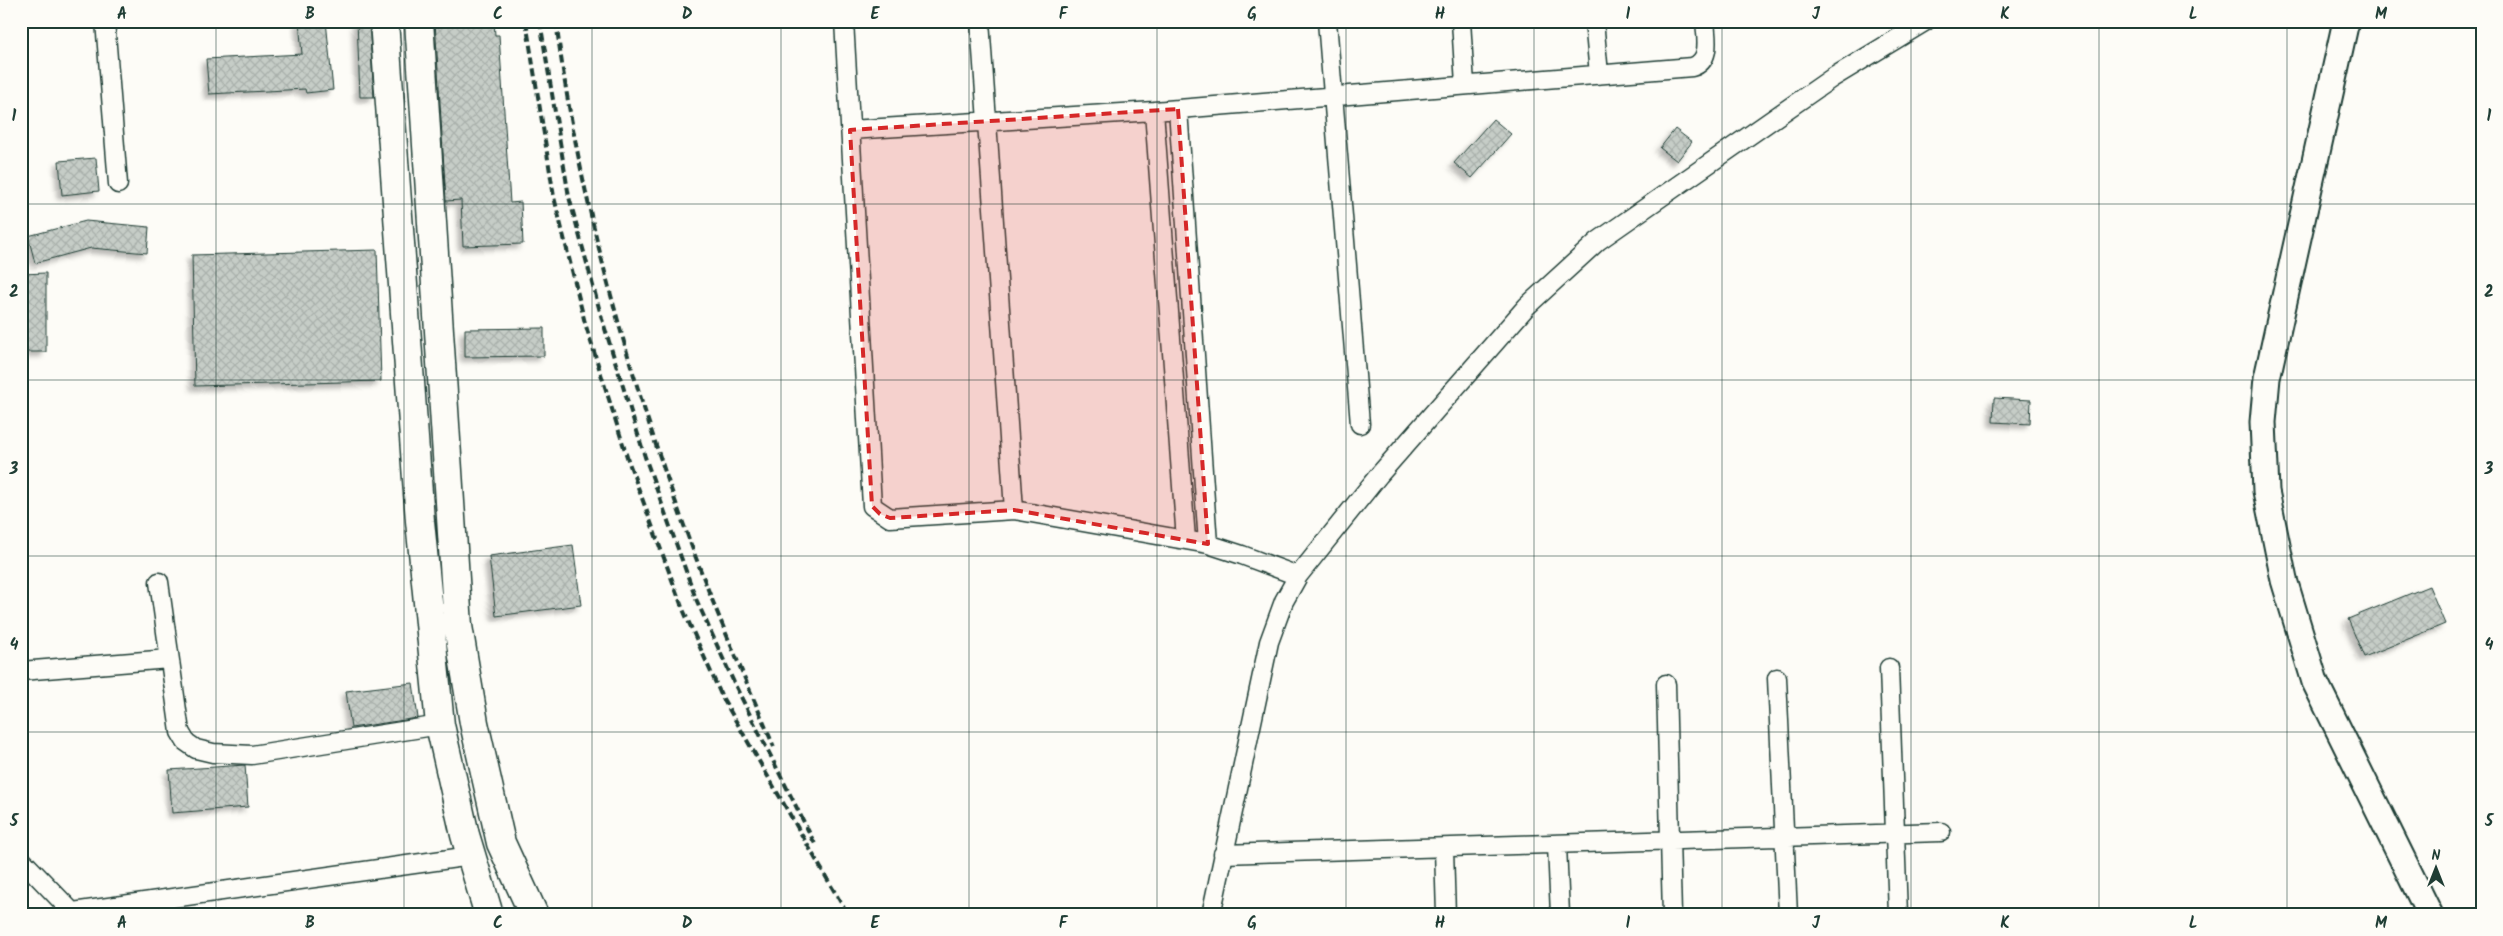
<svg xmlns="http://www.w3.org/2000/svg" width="2503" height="936" font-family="Kalam,sans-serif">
	<defs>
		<pattern id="building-cross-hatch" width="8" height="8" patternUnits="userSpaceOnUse" patternTransform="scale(1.25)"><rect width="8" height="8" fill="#c6cdc7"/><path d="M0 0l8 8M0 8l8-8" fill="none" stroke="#aab1ac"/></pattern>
		<filter id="shadow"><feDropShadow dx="-4.5" dy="4.5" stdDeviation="2.5" flood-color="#0004"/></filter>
	</defs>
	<rect width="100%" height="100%" fill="#fdfcf7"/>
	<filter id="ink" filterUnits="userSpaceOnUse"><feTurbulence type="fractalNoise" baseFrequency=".02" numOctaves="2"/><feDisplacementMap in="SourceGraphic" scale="10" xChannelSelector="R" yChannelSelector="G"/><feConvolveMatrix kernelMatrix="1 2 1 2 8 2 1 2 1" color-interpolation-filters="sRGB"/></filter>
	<g filter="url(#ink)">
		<path fill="url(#building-cross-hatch)" stroke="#1f3d34" filter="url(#shadow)" d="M 299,21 L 326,21 L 333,90 L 306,93 L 305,89 L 209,94 L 206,59 L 302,54 Z
			M 357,21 L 369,21 L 374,97 L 360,97 Z
			M 435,21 L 494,21 L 495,35 L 499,35 L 510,203 L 521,202 L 523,244 L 463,246 L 461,200 L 446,201 Z
			M 1493,119 L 1511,134 L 1472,178 L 1454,163 Z
			M 1675,129 L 1692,142 L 1677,161 L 1660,148 Z
			M 96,158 L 99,191 L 62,195 L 59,161 Z
			M 86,221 L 149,227 L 147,253 L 91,248 L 35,263 L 28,236 Z
			M 377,250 L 381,381 L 195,386 L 192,255 Z
			M 46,273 L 46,352 L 21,352 L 21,274 Z
			M 544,328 L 544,356 L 465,357 L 465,329 Z
			M 1994,398 L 2031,400 L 2030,424 L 1993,422 Z
			M 573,545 L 581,605 L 496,616 L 489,556 Z
			M 2429,586 L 2445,624 L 2364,657 L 2348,619 Z
			M 413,683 L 418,718 L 351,728 L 346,691 Z
			M 245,765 L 248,807 L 172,813 L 169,770 Z"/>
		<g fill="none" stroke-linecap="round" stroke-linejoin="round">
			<defs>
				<path id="street" d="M 105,21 L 118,184
					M 844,21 L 872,506 L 890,518 L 1014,510 L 1208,544 L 1242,555 L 1298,576
					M 980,21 L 1014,510
					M 1327,21 L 1360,424
					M 1461,21 L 1465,85
					M 1594,21 L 1599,74
					M 1178,109 L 1208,544
					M 1154,111 L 1186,540
					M 850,130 L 1154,111 L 1692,67 C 1712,61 1706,37 1705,21
					M 159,582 L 180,732 L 186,742 L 196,749 L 213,753 L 252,755 L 440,725
					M 1889,668 L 1898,915
					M 21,671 L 169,659
					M 1777,678 L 1788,915
					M 1666,684 L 1672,915
					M 1557,845 L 1560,915
					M 1444,849 L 1446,915
					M 1223,854 L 1941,832
					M 21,859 L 75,915
					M 73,912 L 471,856
					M 1211,915 L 1269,642 L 1284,601 L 1298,576 L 1379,475 L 1527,306 L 1598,241 L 1832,78 L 1926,21"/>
				<path id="secondary" d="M 2346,21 L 2267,378 L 2263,422 L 2266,491 L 2284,580 L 2315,682 L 2430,915"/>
				<path id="highway" d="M 384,21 L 420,521 L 440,725 L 465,835 L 489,915
					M 419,21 L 458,626 L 474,723 L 501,843 L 534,915"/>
			</defs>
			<use href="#street" stroke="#1f3d34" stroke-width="21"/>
			<use href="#secondary" stroke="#1f3d34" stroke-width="29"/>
			<use href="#highway" stroke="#1f3d34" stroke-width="31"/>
			<use href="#street" stroke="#fdfcf7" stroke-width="18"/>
			<use href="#secondary" stroke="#fdfcf7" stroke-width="25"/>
			<use href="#highway" stroke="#fdfcf7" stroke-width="28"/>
			<path stroke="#1f3d34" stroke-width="4" stroke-dasharray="8 4" stroke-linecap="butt" d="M 526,21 L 554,197 L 585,323 L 628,460 L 682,607 L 722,697 L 848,915
				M 540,21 L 569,197 L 602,319 L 645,457 L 696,599 L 736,687 L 816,846
				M 556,21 C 581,216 638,409 709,592 C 730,644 752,695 774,747"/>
		</g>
	</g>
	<path fill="#d62828" fill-opacity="0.2" stroke="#d62828" stroke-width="4" stroke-dasharray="10 6" stroke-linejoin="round" d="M 1178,109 L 1208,544 L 1014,510 L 890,518 L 880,514 L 872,506 L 850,130 Z"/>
	<path fill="none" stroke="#1f3d34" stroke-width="1" stroke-opacity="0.55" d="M 216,21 L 216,915M 404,21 L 404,915M 592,21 L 592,915M 781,21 L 781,915M 969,21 L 969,915M 1157,21 L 1157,915M 1346,21 L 1346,915M 1534,21 L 1534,915M 1722,21 L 1722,915M 1911,21 L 1911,915M 2099,21 L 2099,915M 2287,21 L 2287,915M 21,204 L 2482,204M 21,380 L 2482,380M 21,556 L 2482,556M 21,732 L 2482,732"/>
	<rect width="2503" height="936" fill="none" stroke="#fdfcf7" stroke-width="55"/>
	<g transform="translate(2436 868)" stroke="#fdfcf7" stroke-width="4" paint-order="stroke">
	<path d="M0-4L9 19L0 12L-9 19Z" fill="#1f3d34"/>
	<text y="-8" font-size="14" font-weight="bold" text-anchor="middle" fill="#1f3d34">N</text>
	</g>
	<rect x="28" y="28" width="2448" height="880" fill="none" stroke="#1f3d34" stroke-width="2"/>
	<g font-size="16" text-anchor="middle" font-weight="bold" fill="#1f3d34">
		<text x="122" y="19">A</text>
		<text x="310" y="19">B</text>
		<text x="498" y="19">C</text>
		<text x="687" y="19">D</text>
		<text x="875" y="19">E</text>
		<text x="1063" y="19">F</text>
		<text x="1252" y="19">G</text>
		<text x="1440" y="19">H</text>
		<text x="1628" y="19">I</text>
		<text x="1816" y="19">J</text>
		<text x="2005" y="19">K</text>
		<text x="2193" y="19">L</text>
		<text x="2381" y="19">M</text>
		<text x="14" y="121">1</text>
		<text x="2489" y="121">1</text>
		<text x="14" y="297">2</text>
		<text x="2489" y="297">2</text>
		<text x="14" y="474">3</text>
		<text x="2489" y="474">3</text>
		<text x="14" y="650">4</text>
		<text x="2489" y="650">4</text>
		<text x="14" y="826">5</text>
		<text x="2489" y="826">5</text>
		<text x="122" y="928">A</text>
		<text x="310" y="928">B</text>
		<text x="498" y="928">C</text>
		<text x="687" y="928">D</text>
		<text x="875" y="928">E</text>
		<text x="1063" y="928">F</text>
		<text x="1252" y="928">G</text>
		<text x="1440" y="928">H</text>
		<text x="1628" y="928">I</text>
		<text x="1816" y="928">J</text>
		<text x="2005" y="928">K</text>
		<text x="2193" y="928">L</text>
		<text x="2381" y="928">M</text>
	</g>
</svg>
